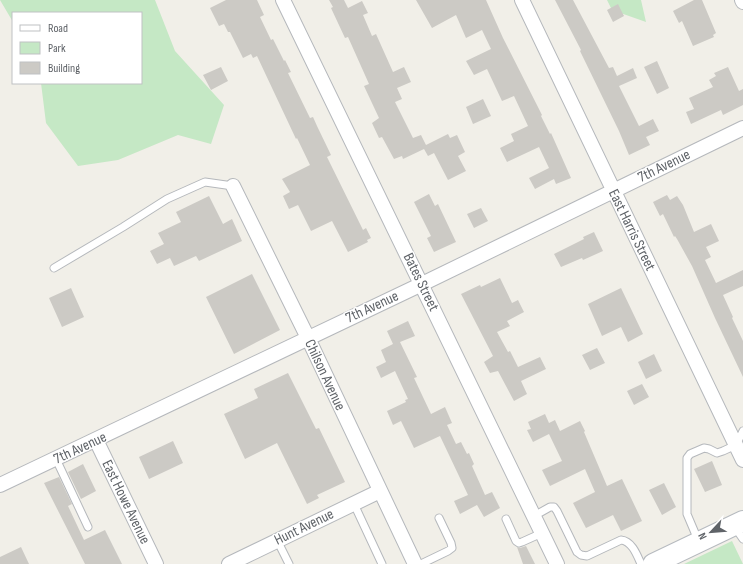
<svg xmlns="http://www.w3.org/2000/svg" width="743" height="564" font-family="'Sofia Sans Condensed',sans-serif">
	<rect width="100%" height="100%" fill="#f1efe8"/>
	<path fill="#c5e8c5" d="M 0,0 L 155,0 L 175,51 L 224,105 L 211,144 L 178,135 L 118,160 L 78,166 L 46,123 L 41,83 L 141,83 L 141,13 L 13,13 L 13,22 Z
		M 607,0 L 641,0 L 646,22 L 612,10 Z
		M 732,541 L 743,564 L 684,564 Z"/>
	<path fill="#cccac5" d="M 226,0 L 257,0 L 264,15 L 260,17 L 271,40 L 273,39 L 284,61 L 285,60 L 291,72 L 288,73 L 310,118 L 313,117 L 317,126 L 331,155 L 327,157 L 328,159 L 363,230 L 366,228 L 371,238 L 367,240 L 368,242 L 348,252 L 332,221 L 311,231 L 298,205 L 289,209 L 283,196 L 290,192 L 282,179 L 310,165 L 297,138 L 296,139 L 257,56 L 253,58 L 251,54 L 243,58 L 230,32 L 228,32 L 224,24 L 219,26 L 210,8 Z
		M 329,0 L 344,0 L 348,8 L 362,1 L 368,13 L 363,15 L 372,36 L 376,34 L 393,72 L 404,67 L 411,82 L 397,88 L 402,99 L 395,102 L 413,138 L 421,135 L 426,145 L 448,134 L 450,138 L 457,135 L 465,152 L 458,156 L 466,171 L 448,180 L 434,153 L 428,156 L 424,149 L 403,159 L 402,156 L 394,159 L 382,137 L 379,138 L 372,123 L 379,118 L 364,86 L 369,84 L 348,37 L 345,38 L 331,8 L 333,7 Z
		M 416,0 L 486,0 L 503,38 L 542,115 L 541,116 L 550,134 L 551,133 L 571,178 L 556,184 L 554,179 L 535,189 L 529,178 L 549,168 L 539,147 L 507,162 L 500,148 L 514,141 L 511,134 L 528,126 L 514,96 L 502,101 L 487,69 L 474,75 L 466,61 L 491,49 L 482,30 L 466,38 L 456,15 L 432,28 Z
		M 555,0 L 573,0 L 609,68 L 613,67 L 617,76 L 633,68 L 637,78 L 619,86 L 639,126 L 653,119 L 659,131 L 646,137 L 650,145 L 629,155 L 619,131 L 580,51 L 581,50 Z
		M 694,0 L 702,0 L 716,33 L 713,35 L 714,37 L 693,46 L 682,21 L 679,23 L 673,11 Z
		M 618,4 L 624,16 L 613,22 L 607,10 Z
		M 657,61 L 669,88 L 657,94 L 644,67 Z
		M 221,67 L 228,81 L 211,90 L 203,75 Z
		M 728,67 L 739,91 L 743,89 L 743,105 L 723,115 L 721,110 L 691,124 L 686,112 L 694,109 L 689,98 L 713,87 L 709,80 L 716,76 L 714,73 Z
		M 483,99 L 491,116 L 473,124 L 466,107 Z
		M 429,194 L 435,206 L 438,204 L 456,242 L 434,252 L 427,238 L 431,236 L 414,202 Z
		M 667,195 L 670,200 L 677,196 L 683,205 L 694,232 L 711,224 L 719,241 L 706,247 L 711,257 L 705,260 L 716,283 L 743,270 L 743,286 L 723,295 L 733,317 L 732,318 L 743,341 L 743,377 L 715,318 L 692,266 L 677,239 L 675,236 L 674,237 L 663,214 L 660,216 L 653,202 Z
		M 209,196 L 223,224 L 232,219 L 242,241 L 199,261 L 196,256 L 174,266 L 170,258 L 157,264 L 150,251 L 164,244 L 158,233 L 181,222 L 176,212 Z
		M 481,208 L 488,221 L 474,228 L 467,214 Z
		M 594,232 L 603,251 L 583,260 L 582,258 L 561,267 L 554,254 L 584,239 L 583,237 Z
		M 252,274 L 280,330 L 234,354 L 206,297 Z
		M 500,278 L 512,303 L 518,300 L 524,312 L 507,321 L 510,326 L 497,332 L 508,352 L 510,351 L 518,367 L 540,357 L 546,369 L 521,381 L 527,394 L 514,401 L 498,371 L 490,373 L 484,362 L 493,356 L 461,294 L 480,285 L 481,287 Z
		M 71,288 L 84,317 L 62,327 L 49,298 Z
		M 621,288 L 643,334 L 628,342 L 621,327 L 602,336 L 588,304 Z
		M 408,321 L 415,336 L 400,342 L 417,377 L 414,378 L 431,414 L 445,407 L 452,423 L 447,425 L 456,444 L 461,442 L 467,454 L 469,453 L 474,464 L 472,466 L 485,495 L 492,492 L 500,508 L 484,517 L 477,505 L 460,514 L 454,501 L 468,495 L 440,436 L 414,448 L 401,421 L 393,425 L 387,411 L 406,402 L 405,400 L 408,399 L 395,371 L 381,378 L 376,367 L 386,362 L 381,350 L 393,344 L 387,331 Z
		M 597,348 L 605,363 L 590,370 L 582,355 Z
		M 654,354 L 662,371 L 646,379 L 638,362 Z
		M 288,373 L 316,429 L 319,428 L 345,482 L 317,495 L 319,498 L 307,504 L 277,443 L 245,459 L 224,414 L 258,398 L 254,389 Z
		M 642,384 L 649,397 L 634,405 L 627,391 Z
		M 545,414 L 549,423 L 555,420 L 560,431 L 580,421 L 585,431 L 584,432 L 607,486 L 622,479 L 642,521 L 621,531 L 613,515 L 586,528 L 573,503 L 595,492 L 585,469 L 550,486 L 542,470 L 562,461 L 549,434 L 533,442 L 527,430 L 531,429 L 528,422 Z
		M 173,441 L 183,463 L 149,479 L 139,457 Z
		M 712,461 L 722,485 L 705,492 L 694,469 Z
		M 83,464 L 96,491 L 81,499 L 68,472 Z
		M 59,477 L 72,504 L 68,506 L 84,540 L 105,530 L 122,564 L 85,564 L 44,483 Z
		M 664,483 L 676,507 L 662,515 L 649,490 Z
		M 526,546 L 535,564 L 523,564 L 517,547 L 520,548 Z
		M 21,547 L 29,564 L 0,564 L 0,557 Z"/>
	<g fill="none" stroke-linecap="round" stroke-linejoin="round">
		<defs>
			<path id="service" d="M 54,268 L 123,227 L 167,199 L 205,182 L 233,186
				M 56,459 L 88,527
				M 354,504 L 382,564
				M 534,516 L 550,507 L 554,507 L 557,511 L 577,552 L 581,555 L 587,556 L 621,540 C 632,541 637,555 641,564
				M 506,519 L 516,541 L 519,543 L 522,542 L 542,533
				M 734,526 L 743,539
				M 277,540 L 289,564
				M 698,540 L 687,514 L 687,458 L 690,454 L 704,448 L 709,449 L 717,453 L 723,451 L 736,445 L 743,431
				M 421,564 L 448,551 L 452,548 L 451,543 L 439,518"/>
			<path id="minor" d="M 283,0 L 557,564
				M 522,0 L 743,460
				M 742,0 L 743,2
				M 233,186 L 308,338 L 415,564
				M 96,440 L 156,564
				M 0,485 L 422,284 L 743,128
				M 229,564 L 380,491"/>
			<path id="secondary" d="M 653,564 L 743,521"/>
		</defs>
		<use href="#service" stroke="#b5b8bc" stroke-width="9"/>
		<use href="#minor" stroke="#b5b8bc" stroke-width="16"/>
		<use href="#secondary" stroke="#b6babf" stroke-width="22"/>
		<use href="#service" stroke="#fff" stroke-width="7"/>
		<use href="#minor" stroke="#fff" stroke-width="14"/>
		<use href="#secondary" stroke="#fff" stroke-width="20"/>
	</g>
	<g text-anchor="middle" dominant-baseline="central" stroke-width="3" stroke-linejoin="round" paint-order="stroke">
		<g font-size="15" fill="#5f6368" stroke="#fff">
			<text transform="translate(664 166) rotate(-26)">7th Avenue</text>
			<text transform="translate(632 230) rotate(64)">East Harris Street</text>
			<text transform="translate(421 282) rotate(64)">Bates Street</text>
			<text transform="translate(372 307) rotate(-25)">7th Avenue</text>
			<text transform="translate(325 375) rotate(65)">Chilson Avenue</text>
			<text transform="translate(80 448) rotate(-25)">7th Avenue</text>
			<text transform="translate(126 502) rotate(64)">East Howe Avenue</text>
			<text transform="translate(304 527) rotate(-26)">Hunt Avenue</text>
		</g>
	</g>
	<rect x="12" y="12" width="130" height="72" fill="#ffffff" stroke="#bfc1c3"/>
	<rect x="20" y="25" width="20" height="6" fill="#ffffff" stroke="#bfc1c3"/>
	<text x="48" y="32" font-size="12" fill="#5f6368">Road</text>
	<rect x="20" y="42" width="20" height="12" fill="#c5e8c5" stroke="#bfc1c3"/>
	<text x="48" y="52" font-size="12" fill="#5f6368">Park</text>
	<rect x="20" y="62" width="20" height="12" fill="#cccac5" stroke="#bfc1c3"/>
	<text x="48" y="72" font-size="12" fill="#5f6368">Building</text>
	<g transform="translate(711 532) rotate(244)" stroke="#ffffff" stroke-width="3" paint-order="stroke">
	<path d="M0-3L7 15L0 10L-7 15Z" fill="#5f6368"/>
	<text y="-6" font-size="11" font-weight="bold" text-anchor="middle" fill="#5f6368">N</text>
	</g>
</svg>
